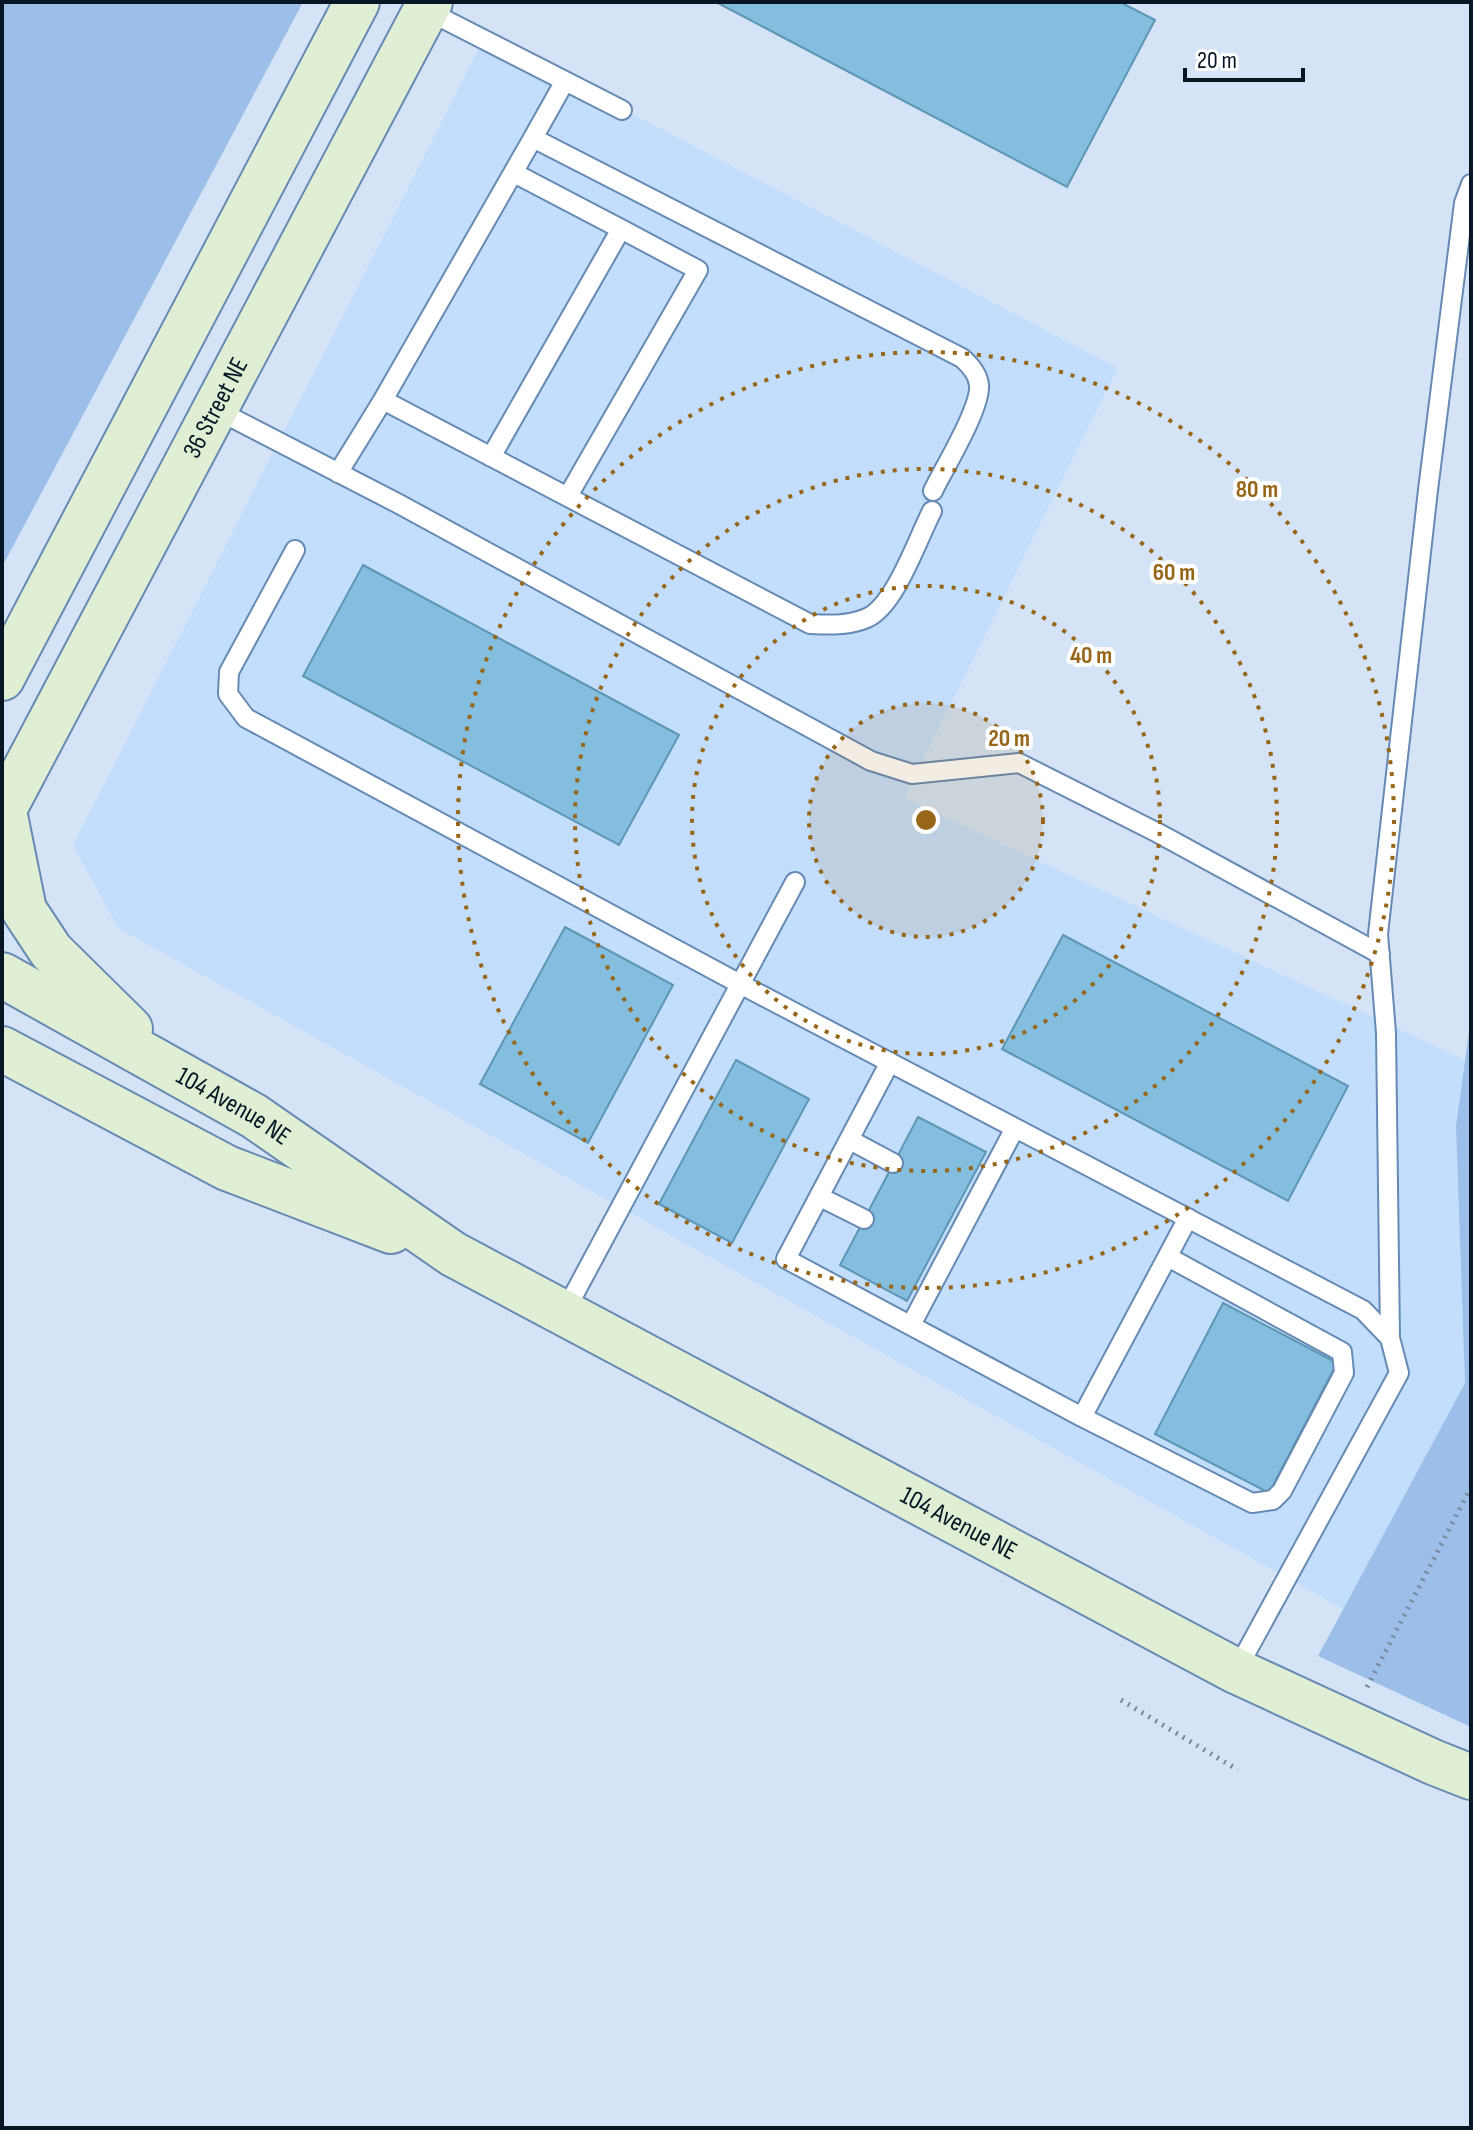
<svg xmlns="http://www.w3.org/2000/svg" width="1473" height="2130" font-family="'Sofia Sans Condensed',sans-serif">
	<rect width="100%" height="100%" fill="#d4e4f6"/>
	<path fill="#c3defd" d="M 485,37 L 1118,368 L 904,798 L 1465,1060 L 1456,1126 L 1465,1383 L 1343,1609 L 118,928 L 73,845 Z"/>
	<path fill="#9bbfe9" d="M 2,2 L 303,2 L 2,567 Z
		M 1471,1017 L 1471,1727 L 1318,1656 L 1465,1383 L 1456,1126 Z"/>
	<path fill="#84bede" stroke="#5d96b5" stroke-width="2" d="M 716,2 L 1120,2 L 1155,20 L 1067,187 Z
		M 363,565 L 679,735 L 619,845 L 303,676 Z
		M 565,927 L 673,985 L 588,1143 L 480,1084 Z
		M 1063,935 L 1348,1086 L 1288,1201 L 1002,1049 Z
		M 736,1060 L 809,1099 L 732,1243 L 659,1204 Z
		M 918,1117 L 986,1152 L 907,1301 L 840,1265 Z
		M 1223,1303 L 1337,1363 L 1269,1493 L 1155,1434 Z"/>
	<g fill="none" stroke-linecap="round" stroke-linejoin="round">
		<defs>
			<path id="lane" d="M 426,10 L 622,110
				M 565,81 L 533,138 L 962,358 C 970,365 978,374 979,385 C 981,408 944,468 933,491
				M 383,400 L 533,138
				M 215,409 L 399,504 L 871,761 L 912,774 L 1019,763 L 1158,833 L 1380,954
				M 491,457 L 621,229 L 514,173
				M 338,473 L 383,400 L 810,624 C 829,625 848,626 867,618 C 895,606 918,538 932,511
				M 568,496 L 698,270 L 621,229
				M 295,550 L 229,672 L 228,694 L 246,718 L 740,984 L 1363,1310 L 1390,1338 L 1399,1373 L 1236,1671
				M 890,1062 L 786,1259 L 1082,1417 L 1188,1218
				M 850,1140 L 893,1163
				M 820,1197 L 864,1219
				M 564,1313 L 795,882
				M 911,1325 L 1015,1128
				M 1390,1338 L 1386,1033 L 1378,934 L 1428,490 L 1464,203 L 1471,184
				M 1082,1417 L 1252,1503 L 1273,1500 L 1282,1491 L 1344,1373 L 1342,1352 L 1168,1257"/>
			<g id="secondary">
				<path d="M 2,678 L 357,2"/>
				<path d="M 4,811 L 24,910 L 51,951 L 130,1029"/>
				<path id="s1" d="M 2,813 L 430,2"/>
				<path id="s2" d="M 2,975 L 254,1116 L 453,1254 L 1236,1671 L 1433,1762 L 1471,1777"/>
				<path d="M 2,1049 L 227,1168 L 391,1231"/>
			</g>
		</defs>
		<use href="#lane" stroke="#668ab4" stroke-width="22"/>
		<use href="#secondary" stroke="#668ab4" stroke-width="48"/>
		<path stroke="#798899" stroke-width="5" stroke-dasharray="2 6" stroke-linecap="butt" d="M 1367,1687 L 1471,1487
			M 1121,1700 L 1238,1770"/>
		<use href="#lane" stroke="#fff" stroke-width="18"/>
		<use href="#secondary" stroke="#e0efd4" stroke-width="44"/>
	</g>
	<circle cx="926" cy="820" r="117" fill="#976619" fill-opacity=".12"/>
	<g fill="none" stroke="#976619" stroke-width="4" stroke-dasharray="4 8">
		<circle cx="926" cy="820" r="117"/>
		<circle cx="926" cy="820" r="234"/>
		<circle cx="926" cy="820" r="351"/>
		<circle cx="926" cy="820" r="468"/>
	</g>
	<g text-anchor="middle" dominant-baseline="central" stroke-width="8" stroke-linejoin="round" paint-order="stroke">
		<g font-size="26" fill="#071525" stroke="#fff">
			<text stroke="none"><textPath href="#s1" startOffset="458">36 Street NE</textPath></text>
			<text stroke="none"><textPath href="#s2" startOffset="266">104 Avenue NE</textPath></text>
			<text stroke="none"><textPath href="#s2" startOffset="1104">104 Avenue NE</textPath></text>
		</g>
	</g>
	<circle cx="926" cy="820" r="12" fill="#976619" stroke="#fff" stroke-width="4"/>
	<g font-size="24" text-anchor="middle" font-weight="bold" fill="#976619" stroke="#fff" stroke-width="8" stroke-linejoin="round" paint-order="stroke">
		<text x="1257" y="497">80 m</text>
		<text x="1174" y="580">60 m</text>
		<text x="1091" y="663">40 m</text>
		<text x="1009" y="746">20 m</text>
	</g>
	<rect width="1473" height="2130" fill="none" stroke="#071525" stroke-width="8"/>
	<path d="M1185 68v12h118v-12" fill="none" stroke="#071525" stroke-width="4"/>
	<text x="1197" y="68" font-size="24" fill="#071525" stroke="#ffffff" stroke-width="6" paint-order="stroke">20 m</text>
</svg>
